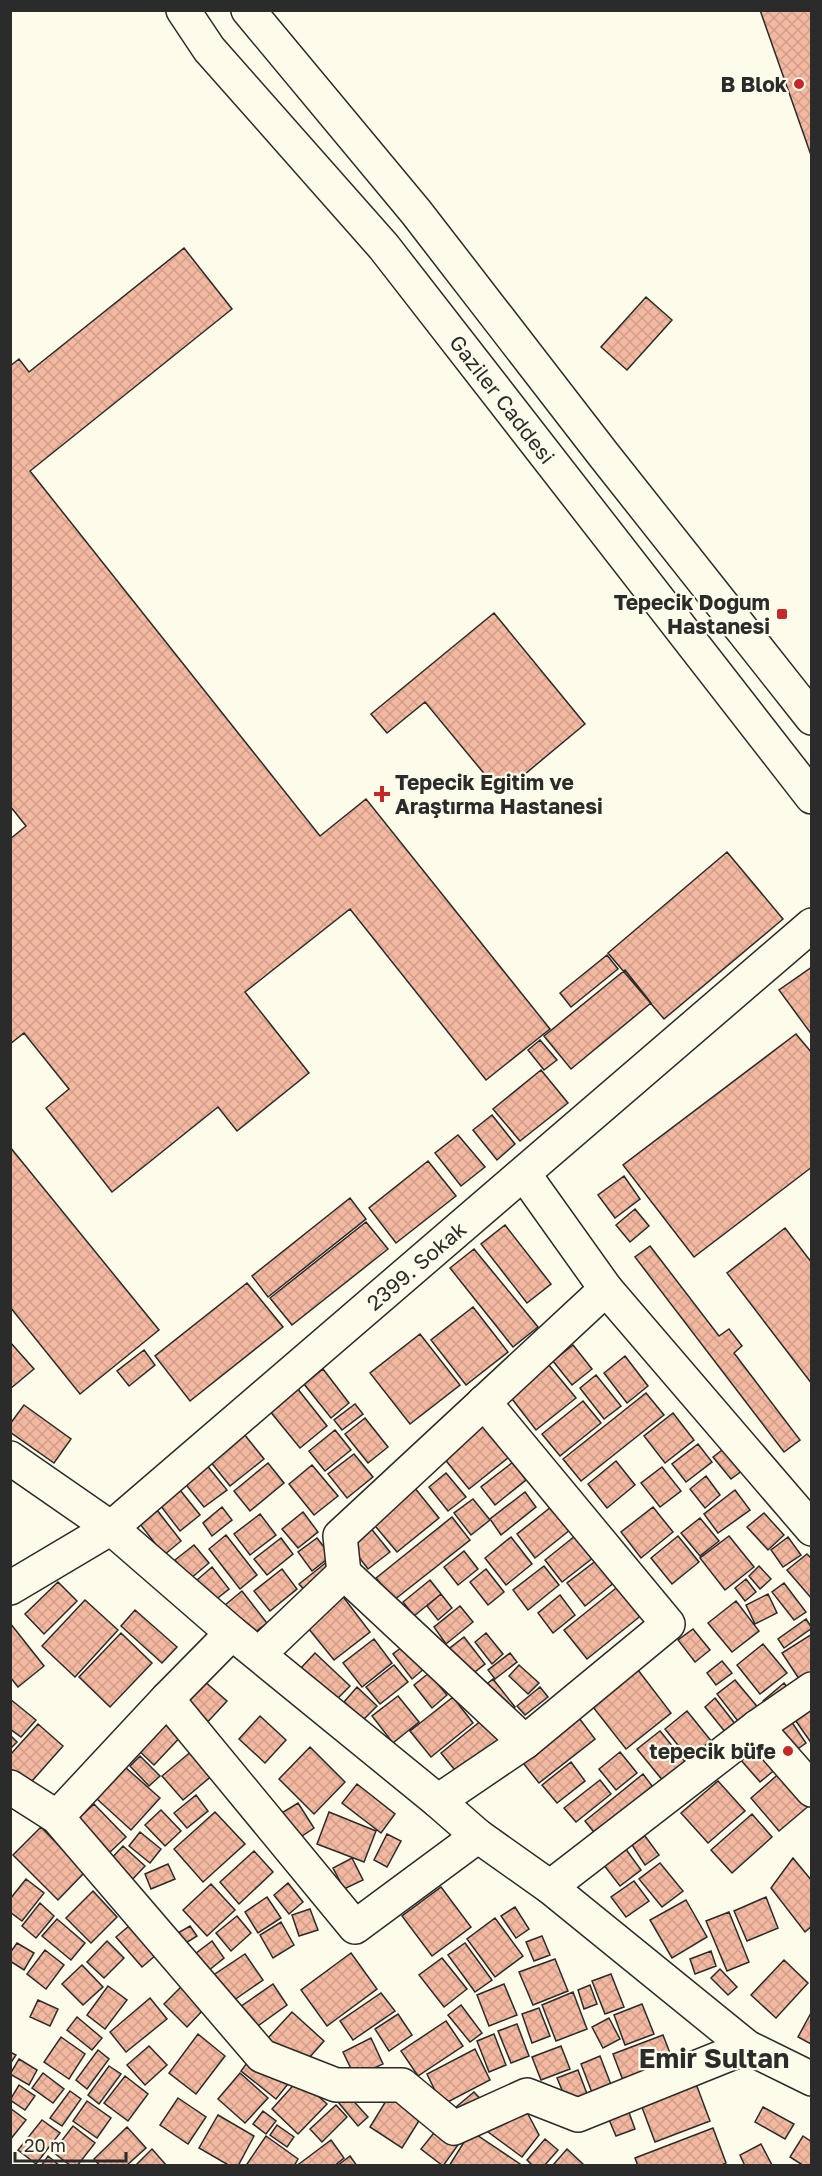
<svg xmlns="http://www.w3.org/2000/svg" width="822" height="2176" font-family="'Golos Text',sans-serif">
	<defs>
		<pattern id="building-cross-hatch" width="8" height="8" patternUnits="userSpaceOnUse" patternTransform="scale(1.5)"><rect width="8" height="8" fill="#f2b8a0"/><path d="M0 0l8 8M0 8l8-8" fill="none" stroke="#d09e8a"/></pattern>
	</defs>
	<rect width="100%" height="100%" fill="#fdfbea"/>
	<path fill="url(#building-cross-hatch)" stroke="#2b2b2b" stroke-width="1.5" d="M 760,10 L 812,10 L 812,158 Z
		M 184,248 L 232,309 L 30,471 L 320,836 L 366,799 L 550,1029 L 486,1080 L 350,909 L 245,992 L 309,1073 L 237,1131 L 218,1107 L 112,1192 L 46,1108 L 69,1089 L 24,1033 L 10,1044 L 10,839 L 26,826 L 10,806 L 10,366 L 19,359 L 29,372 Z
		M 646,297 L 672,320 L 627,370 L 601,347 Z
		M 494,613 L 585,724 L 501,794 L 425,702 L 387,733 L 371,714 Z
		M 727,852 L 783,919 L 664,1019 L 608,953 Z
		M 607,955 L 618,969 L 571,1007 L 560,993 Z
		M 812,967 L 812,1035 L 779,990 Z
		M 625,970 L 651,1003 L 571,1069 L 544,1036 Z
		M 796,1034 L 812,1053 L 812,1167 L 694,1257 L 623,1165 Z
		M 540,1040 L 557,1060 L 544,1070 L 528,1050 Z
		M 541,1070 L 568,1103 L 520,1141 L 493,1109 Z
		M 492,1115 L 515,1144 L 497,1160 L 473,1130 Z
		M 458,1135 L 485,1167 L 461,1186 L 435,1153 Z
		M 10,1147 L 159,1330 L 80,1394 L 10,1307 Z
		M 428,1161 L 456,1196 L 396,1243 L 369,1208 Z
		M 624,1176 L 640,1199 L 615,1218 L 598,1195 Z
		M 350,1198 L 366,1219 L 268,1297 L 252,1276 Z
		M 635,1209 L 649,1226 L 630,1242 L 616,1225 Z
		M 366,1222 L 388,1249 L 292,1325 L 270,1298 Z
		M 505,1225 L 551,1284 L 527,1303 L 481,1244 Z
		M 785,1228 L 812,1263 L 812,1384 L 727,1273 Z
		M 650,1246 L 719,1336 L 729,1329 L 742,1346 L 734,1353 L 800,1440 L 784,1452 L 635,1257 Z
		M 474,1249 L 538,1327 L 513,1347 L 450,1268 Z
		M 247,1283 L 283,1327 L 190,1401 L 155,1356 Z
		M 473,1307 L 508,1352 L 466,1385 L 431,1340 Z
		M 420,1334 L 460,1385 L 410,1424 L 370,1373 Z
		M 10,1342 L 34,1369 L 10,1389 Z
		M 573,1345 L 592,1369 L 572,1385 L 553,1361 Z
		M 144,1350 L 155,1365 L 129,1386 L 117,1371 Z
		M 625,1356 L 648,1386 L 627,1403 L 604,1373 Z
		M 548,1364 L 576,1398 L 536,1430 L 509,1395 Z
		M 323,1369 L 349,1403 L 331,1418 L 304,1384 Z
		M 596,1375 L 621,1406 L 604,1419 L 580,1388 Z
		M 297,1388 L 327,1426 L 300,1448 L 269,1410 Z
		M 646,1393 L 664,1415 L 581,1481 L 563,1459 Z
		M 583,1401 L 601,1423 L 560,1456 L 542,1434 Z
		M 355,1404 L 363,1414 L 342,1430 L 334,1420 Z
		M 24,1405 L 71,1439 L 54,1463 L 10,1432 L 10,1424 Z
		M 673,1413 L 694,1440 L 665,1463 L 644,1436 Z
		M 365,1418 L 388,1447 L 368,1463 L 345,1434 Z
		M 483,1425 L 509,1457 L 469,1489 L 443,1457 Z
		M 335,1430 L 351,1450 L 325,1471 L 309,1451 Z
		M 244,1434 L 264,1459 L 230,1486 L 210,1461 Z
		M 698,1444 L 712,1462 L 686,1482 L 672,1464 Z
		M 726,1447 L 743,1470 L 731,1479 L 713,1457 Z
		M 354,1454 L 373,1477 L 347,1498 L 328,1474 Z
		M 616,1461 L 635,1485 L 607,1508 L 588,1484 Z
		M 513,1462 L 526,1480 L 495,1505 L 481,1487 Z
		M 205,1463 L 227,1490 L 204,1507 L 183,1481 Z
		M 268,1463 L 284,1483 L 250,1511 L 234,1491 Z
		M 312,1465 L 338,1496 L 314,1515 L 289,1484 Z
		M 662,1467 L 681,1491 L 660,1507 L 641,1483 Z
		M 446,1473 L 466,1497 L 448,1511 L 429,1487 Z
		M 706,1476 L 720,1495 L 705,1508 L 690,1489 Z
		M 414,1487 L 439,1518 L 397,1552 L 371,1521 Z
		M 180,1490 L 200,1515 L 180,1531 L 160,1505 Z
		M 735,1490 L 750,1510 L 718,1533 L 704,1514 Z
		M 525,1492 L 536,1507 L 501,1535 L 490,1519 Z
		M 473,1499 L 490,1520 L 471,1535 L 454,1513 Z
		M 222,1507 L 232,1520 L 212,1536 L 203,1523 Z
		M 551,1507 L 570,1530 L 535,1558 L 517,1534 Z
		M 653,1507 L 673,1532 L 641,1558 L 621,1532 Z
		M 157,1510 L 181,1541 L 164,1555 L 140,1524 Z
		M 303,1512 L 318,1532 L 298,1548 L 282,1529 Z
		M 764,1513 L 784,1535 L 768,1550 L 747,1527 Z
		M 260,1514 L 276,1535 L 250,1555 L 234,1534 Z
		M 452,1517 L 470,1540 L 394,1600 L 376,1578 Z
		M 700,1518 L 719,1541 L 700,1556 L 681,1533 Z
		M 369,1526 L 390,1552 L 368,1569 L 348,1543 Z
		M 226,1535 L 257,1575 L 240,1589 L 209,1549 Z
		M 575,1536 L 593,1558 L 562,1582 L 545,1560 Z
		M 678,1536 L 699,1562 L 672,1584 L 651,1558 Z
		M 729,1536 L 754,1567 L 725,1590 L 700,1558 Z
		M 511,1537 L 532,1564 L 506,1585 L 485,1558 Z
		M 788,1537 L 801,1555 L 783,1567 L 771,1550 Z
		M 281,1538 L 293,1554 L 267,1575 L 254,1559 Z
		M 317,1538 L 331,1556 L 312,1571 L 298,1552 Z
		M 194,1545 L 209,1563 L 190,1579 L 175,1560 Z
		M 464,1551 L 478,1569 L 458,1585 L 444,1567 Z
		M 807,1554 L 812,1559 L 812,1599 L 787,1570 Z
		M 597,1560 L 615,1582 L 585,1606 L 567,1583 Z
		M 328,1561 L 335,1571 L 307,1593 L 299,1584 Z
		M 544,1566 L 559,1585 L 528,1610 L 513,1590 Z
		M 759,1566 L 771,1579 L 760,1589 L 749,1576 Z
		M 212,1567 L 229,1589 L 214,1601 L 197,1580 Z
		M 282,1569 L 297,1589 L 270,1611 L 254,1591 Z
		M 486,1569 L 504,1592 L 488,1605 L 470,1582 Z
		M 746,1579 L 756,1592 L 745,1601 L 735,1588 Z
		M 430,1580 L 441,1594 L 414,1616 L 403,1602 Z
		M 58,1582 L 77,1601 L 44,1634 L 25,1614 Z
		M 784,1583 L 806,1612 L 794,1620 L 772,1592 Z
		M 620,1585 L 643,1614 L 587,1659 L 564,1630 Z
		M 242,1591 L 267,1623 L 250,1636 L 225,1605 Z
		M 341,1594 L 370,1632 L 334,1660 L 304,1623 Z
		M 441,1594 L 452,1608 L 438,1620 L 427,1606 Z
		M 768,1594 L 777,1613 L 755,1624 L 746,1605 Z
		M 560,1595 L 575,1615 L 553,1633 L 538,1613 Z
		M 85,1600 L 118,1630 L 75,1677 L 42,1646 Z
		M 736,1601 L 759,1631 L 732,1652 L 708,1623 Z
		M 460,1606 L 473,1622 L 446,1644 L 434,1627 Z
		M 135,1610 L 177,1647 L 162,1663 L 121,1626 Z
		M 806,1619 L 812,1628 L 784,1648 L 778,1639 Z
		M 10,1623 L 44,1666 L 18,1687 L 10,1677 Z
		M 693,1629 L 710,1650 L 695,1662 L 678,1640 Z
		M 121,1633 L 152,1663 L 110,1707 L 79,1677 Z
		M 486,1633 L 503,1654 L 492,1664 L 475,1642 Z
		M 812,1634 L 812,1683 L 805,1688 L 782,1653 Z
		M 464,1637 L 485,1664 L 467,1678 L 446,1651 Z
		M 374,1639 L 392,1663 L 362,1687 L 343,1663 Z
		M 406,1644 L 425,1668 L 412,1679 L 393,1654 Z
		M 763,1644 L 787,1673 L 760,1694 L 737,1665 Z
		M 315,1653 L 350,1686 L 334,1702 L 300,1669 Z
		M 510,1653 L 517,1662 L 495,1679 L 488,1670 Z
		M 722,1661 L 732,1673 L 716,1685 L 707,1673 Z
		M 394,1665 L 408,1682 L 380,1704 L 366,1687 Z
		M 519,1665 L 539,1683 L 528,1694 L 509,1676 Z
		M 635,1666 L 671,1713 L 626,1749 L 589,1702 Z
		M 429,1673 L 447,1695 L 432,1708 L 414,1685 Z
		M 493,1679 L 515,1707 L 502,1718 L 479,1690 Z
		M 203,1680 L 227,1701 L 203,1727 L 180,1707 Z
		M 735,1680 L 760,1710 L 741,1725 L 717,1694 Z
		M 784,1683 L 793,1695 L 772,1713 L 763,1701 Z
		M 357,1687 L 377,1706 L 363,1720 L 344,1702 Z
		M 540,1687 L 548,1697 L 525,1715 L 517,1706 Z
		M 398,1696 L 419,1722 L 393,1743 L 372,1716 Z
		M 453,1697 L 473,1723 L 431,1757 L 410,1731 Z
		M 715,1698 L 736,1725 L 726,1733 L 705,1707 Z
		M 10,1699 L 36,1720 L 21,1737 L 10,1729 Z
		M 812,1705 L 812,1744 L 791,1714 Z
		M 687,1711 L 716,1747 L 694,1765 L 665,1729 Z
		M 167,1713 L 186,1731 L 154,1765 L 135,1747 Z
		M 576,1714 L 595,1739 L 539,1783 L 520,1759 Z
		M 260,1716 L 286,1740 L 265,1763 L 239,1739 Z
		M 482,1720 L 504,1747 L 463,1780 L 441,1753 Z
		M 791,1721 L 806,1743 L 793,1752 L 778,1730 Z
		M 38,1724 L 63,1746 L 25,1789 L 10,1776 L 10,1755 Z
		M 660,1731 L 691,1769 L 668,1787 L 637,1749 Z
		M 10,1735 L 17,1742 L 10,1749 Z
		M 757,1745 L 777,1768 L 760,1782 L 740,1759 Z
		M 310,1747 L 345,1782 L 314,1814 L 279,1779 Z
		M 193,1750 L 214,1774 L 183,1800 L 162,1776 Z
		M 620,1752 L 637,1773 L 616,1790 L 599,1769 Z
		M 140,1756 L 160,1776 L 149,1786 L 130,1766 Z
		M 571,1762 L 585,1781 L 557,1803 L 542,1785 Z
		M 125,1767 L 160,1798 L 131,1830 L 97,1799 Z
		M 782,1771 L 811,1804 L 779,1831 L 751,1798 Z
		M 643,1774 L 659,1795 L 601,1841 L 585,1821 Z
		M 600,1780 L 611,1794 L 576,1822 L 564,1808 Z
		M 718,1781 L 745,1811 L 708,1843 L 681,1813 Z
		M 357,1784 L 395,1814 L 381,1833 L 342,1803 Z
		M 196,1795 L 208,1811 L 187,1828 L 174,1813 Z
		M 298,1803 L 314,1828 L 296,1840 L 280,1814 Z
		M 94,1804 L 126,1837 L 108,1854 L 76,1821 Z
		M 161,1810 L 181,1831 L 165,1846 L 145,1825 Z
		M 215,1812 L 245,1844 L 203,1882 L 174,1849 Z
		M 329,1812 L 376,1831 L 364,1862 L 317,1844 Z
		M 752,1814 L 772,1837 L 732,1873 L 711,1850 Z
		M 41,1827 L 85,1872 L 58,1900 L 13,1855 Z
		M 140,1832 L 161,1849 L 150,1863 L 129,1846 Z
		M 387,1834 L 401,1841 L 387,1867 L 374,1860 Z
		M 645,1836 L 659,1855 L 645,1865 L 632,1845 Z
		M 123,1846 L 145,1866 L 130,1882 L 108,1862 Z
		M 625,1848 L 641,1870 L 620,1886 L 603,1864 Z
		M 254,1851 L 273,1872 L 239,1904 L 220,1882 Z
		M 352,1858 L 363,1880 L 344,1889 L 333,1868 Z
		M 793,1858 L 812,1881 L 812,1926 L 805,1932 L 771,1888 Z
		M 660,1863 L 683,1891 L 662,1907 L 639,1879 Z
		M 168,1864 L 175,1879 L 151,1889 L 145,1874 Z
		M 26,1879 L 44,1893 L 22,1921 L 10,1912 L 10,1899 Z
		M 634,1881 L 649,1901 L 626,1917 L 611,1897 Z
		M 288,1883 L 303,1902 L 289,1914 L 274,1895 Z
		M 211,1884 L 235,1910 L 207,1936 L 183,1910 Z
		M 441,1887 L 471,1927 L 432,1956 L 402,1916 Z
		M 93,1891 L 117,1917 L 91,1943 L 66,1918 Z
		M 267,1897 L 281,1918 L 258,1933 L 245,1912 Z
		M 766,1897 L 778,1928 L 747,1941 L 734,1911 Z
		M 686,1900 L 707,1937 L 672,1958 L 650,1920 Z
		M 40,1903 L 54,1916 L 36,1938 L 22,1926 Z
		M 515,1907 L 529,1929 L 516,1938 L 501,1916 Z
		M 310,1909 L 318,1930 L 299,1936 L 292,1915 Z
		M 729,1912 L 749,1962 L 727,1971 L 706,1921 Z
		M 237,1916 L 251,1933 L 231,1951 L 216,1933 Z
		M 495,1918 L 523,1956 L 495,1977 L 467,1939 Z
		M 57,1919 L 85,1943 L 71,1960 L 42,1936 Z
		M 136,1920 L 162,1950 L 142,1967 L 116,1937 Z
		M 281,1922 L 294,1945 L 273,1958 L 260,1935 Z
		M 190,1926 L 197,1936 L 178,1948 L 171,1937 Z
		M 542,1936 L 550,1955 L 534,1961 L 526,1942 Z
		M 107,1941 L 124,1958 L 104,1978 L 87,1962 Z
		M 212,1941 L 224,1958 L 208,1971 L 195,1954 Z
		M 17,1943 L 34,1953 L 24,1970 L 10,1961 L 10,1953 Z
		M 465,1943 L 492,1980 L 475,1992 L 448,1955 Z
		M 45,1950 L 64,1965 L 46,1989 L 27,1974 Z
		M 711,1951 L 716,1966 L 695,1974 L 690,1959 Z
		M 351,1953 L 377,1989 L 327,2026 L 301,1990 Z
		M 245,1954 L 263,1980 L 227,2005 L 209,1978 Z
		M 442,1958 L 467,1989 L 444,2007 L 419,1975 Z
		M 555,1959 L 568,1991 L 533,2005 L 519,1972 Z
		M 784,1960 L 808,1983 L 776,2018 L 751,1995 Z
		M 82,1965 L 103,1987 L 83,2005 L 62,1984 Z
		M 720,1969 L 737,1987 L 728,1995 L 711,1978 Z
		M 611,1974 L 624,2007 L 605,2014 L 592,1981 Z
		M 273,1984 L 287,2005 L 255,2028 L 240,2007 Z
		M 504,1984 L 517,2015 L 489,2026 L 477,1995 Z
		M 590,1985 L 597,2004 L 584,2009 L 578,1990 Z
		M 108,1986 L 127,2000 L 105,2029 L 87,2015 Z
		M 181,1987 L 204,2009 L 187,2027 L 164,2004 Z
		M 573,1992 L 587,2029 L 556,2041 L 542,2005 Z
		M 381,1993 L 395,2011 L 353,2040 L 340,2021 Z
		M 150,1998 L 167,2019 L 126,2052 L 110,2032 Z
		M 38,2000 L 58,2009 L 50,2026 L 30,2017 Z
		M 642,2004 L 654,2034 L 625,2045 L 614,2015 Z
		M 461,2005 L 482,2033 L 470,2042 L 448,2015 Z
		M 539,2008 L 550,2036 L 532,2043 L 522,2014 Z
		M 812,2011 L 812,2044 L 811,2044 L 798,2037 Z
		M 292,2012 L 324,2041 L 301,2067 L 268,2038 Z
		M 398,2014 L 412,2035 L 389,2051 L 375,2029 Z
		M 77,2017 L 102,2038 L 92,2050 L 67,2030 Z
		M 609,2018 L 620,2039 L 603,2048 L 592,2027 Z
		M 446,2021 L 463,2046 L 418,2076 L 401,2051 Z
		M 517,2024 L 529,2056 L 511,2063 L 498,2031 Z
		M 198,2034 L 225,2056 L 196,2094 L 169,2073 Z
		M 494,2034 L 506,2065 L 489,2072 L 477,2041 Z
		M 663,2035 L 677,2071 L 627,2091 L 613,2054 Z
		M 61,2037 L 85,2054 L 69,2079 L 44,2062 Z
		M 371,2038 L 383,2064 L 355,2077 L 343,2052 Z
		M 149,2046 L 167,2065 L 145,2085 L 127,2065 Z
		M 561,2046 L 570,2069 L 541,2080 L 532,2057 Z
		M 475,2049 L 490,2080 L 442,2105 L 427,2074 Z
		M 98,2050 L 109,2059 L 87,2089 L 76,2080 Z
		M 10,2052 L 16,2055 L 10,2064 Z
		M 252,2056 L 288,2084 L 276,2099 L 241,2071 Z
		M 600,2056 L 615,2095 L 596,2103 L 581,2064 Z
		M 19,2059 L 37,2070 L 29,2085 L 10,2074 Z
		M 109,2066 L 121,2074 L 99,2104 L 88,2095 Z
		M 578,2070 L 589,2099 L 569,2107 L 557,2078 Z
		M 43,2073 L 64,2089 L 53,2103 L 32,2088 Z
		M 240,2073 L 268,2098 L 245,2123 L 218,2099 Z
		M 692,2073 L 710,2121 L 655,2142 L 637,2094 Z
		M 125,2076 L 148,2094 L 128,2121 L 104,2103 Z
		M 299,2079 L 327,2104 L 298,2134 L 272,2109 Z
		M 19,2085 L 35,2096 L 25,2110 L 10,2100 Z
		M 70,2091 L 81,2099 L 62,2126 L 50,2118 Z
		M 474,2092 L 486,2105 L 467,2121 L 456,2107 Z
		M 347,2094 L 368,2117 L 358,2126 L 338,2102 Z
		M 389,2096 L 422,2116 L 402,2148 L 370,2127 Z
		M 178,2098 L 206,2117 L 188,2144 L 160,2125 Z
		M 520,2099 L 539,2135 L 522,2157 L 480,2126 Z
		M 87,2101 L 111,2118 L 97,2138 L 73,2121 Z
		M 336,2105 L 347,2117 L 322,2142 L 310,2129 Z
		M 627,2107 L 635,2129 L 616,2136 L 607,2115 Z
		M 763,2107 L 794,2124 L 785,2139 L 755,2122 Z
		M 10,2108 L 26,2120 L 10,2140 Z
		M 263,2111 L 276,2121 L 266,2134 L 253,2124 Z
		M 218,2115 L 254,2136 L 238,2166 L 230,2166 L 199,2148 Z
		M 42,2120 L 60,2133 L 36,2164 L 18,2150 Z
		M 277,2125 L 294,2137 L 287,2147 L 270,2135 Z
		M 73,2126 L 95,2143 L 77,2166 L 71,2166 L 53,2152 Z
		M 127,2127 L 146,2148 L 126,2166 L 100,2166 L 94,2159 Z
		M 713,2128 L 726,2163 L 720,2166 L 638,2166 L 635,2158 Z
		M 437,2129 L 458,2145 L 443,2166 L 421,2149 Z
		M 471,2131 L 520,2164 L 519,2166 L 449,2166 Z
		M 266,2136 L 298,2159 L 294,2166 L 250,2166 L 247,2164 Z
		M 803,2136 L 812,2142 L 812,2162 L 809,2166 L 804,2166 L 790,2157 Z
		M 545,2139 L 558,2150 L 544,2166 L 533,2166 L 527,2160 Z
		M 331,2140 L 344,2158 L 334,2166 L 301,2166 L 299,2164 Z
		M 761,2144 L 772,2165 L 745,2166 L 740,2155 Z
		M 152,2149 L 167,2166 L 135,2166 Z
		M 567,2149 L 585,2166 L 553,2165 Z
		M 48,2156 L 60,2166 L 41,2166 Z
		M 350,2156 L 357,2166 L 337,2166 Z"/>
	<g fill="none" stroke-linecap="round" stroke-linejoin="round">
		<defs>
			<g id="minor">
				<path d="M 524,1174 L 606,1289 L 812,1529"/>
				<path d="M 10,1458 L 111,1528 L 232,1633 L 438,1801 L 478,1836 L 550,1887 L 747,2047 L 812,2079"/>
				<path d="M 344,1573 L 525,1742"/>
				<path id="s1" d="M 10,1588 L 111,1528 L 812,925"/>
				<path d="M 259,1654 L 344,1573 L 340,1536 L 606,1289"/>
				<path d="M 167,1699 L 355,1927 L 478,1836"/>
				<path d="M 757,1727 L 812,1790"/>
				<path d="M 10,1787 L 57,1817 L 262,2056 L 336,2085 L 402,2085 L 454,2128 L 527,2095 L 578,2115 L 747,2047"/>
				<path d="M 438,1801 L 525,1742 L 668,1624 L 484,1402"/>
				<path d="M 57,1817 L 167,1699 L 232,1633"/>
				<path d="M 550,1887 L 757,1727 L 812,1689"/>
			</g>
			<g id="major">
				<path id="s2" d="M 183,10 L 209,49 L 384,247 L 812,797"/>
				<path d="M 248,10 L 416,212 L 603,454 L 812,718"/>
			</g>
		</defs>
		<use href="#minor" stroke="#2b2b2b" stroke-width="36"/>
		<use href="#major" stroke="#2b2b2b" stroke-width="36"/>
		<use href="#minor" stroke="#fdfbea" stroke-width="33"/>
		<use href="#major" stroke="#fdfbea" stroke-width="33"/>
	</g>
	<g fill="#c62828" stroke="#fdfbea" stroke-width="2">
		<circle cx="799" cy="84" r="6"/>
		<rect x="776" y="608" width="12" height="12" rx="3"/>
		<path d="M379 785h6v6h6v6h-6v6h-6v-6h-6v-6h6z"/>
		<circle cx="788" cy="1751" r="6"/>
	</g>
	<g text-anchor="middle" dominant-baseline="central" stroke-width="4.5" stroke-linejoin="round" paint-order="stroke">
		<g font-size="21" font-weight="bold" fill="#2b2b2b" stroke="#fdfbea" text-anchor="end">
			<text x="787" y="84">B Blok</text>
			<text x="770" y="602">Tepecik Doğum<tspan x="770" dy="24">Hastanesi</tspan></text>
			<text x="395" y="782" text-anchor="start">Tepecik Eğitim ve<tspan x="395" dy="24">Araştırma Hastanesi</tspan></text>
			<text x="776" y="1751">tepecik büfe</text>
		</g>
		<g font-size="21" fill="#2b2b2b" stroke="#fdfbea">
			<text stroke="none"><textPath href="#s2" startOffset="504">Gaziler Caddesi</textPath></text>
			<text stroke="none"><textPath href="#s1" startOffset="520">2399. Sokak</textPath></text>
		</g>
		<g font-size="27" font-weight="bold" fill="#2b2b2b" stroke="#fdfbea">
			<text x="714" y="2058">Emir Sultan</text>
		</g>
	</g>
	<rect width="822" height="2176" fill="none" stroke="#2b2b2b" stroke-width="24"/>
	<path d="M15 2152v9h111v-9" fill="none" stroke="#2b2b2b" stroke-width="3"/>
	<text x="24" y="2152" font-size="18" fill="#2b2b2b" stroke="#fdfbea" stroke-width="4.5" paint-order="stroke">20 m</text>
</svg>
